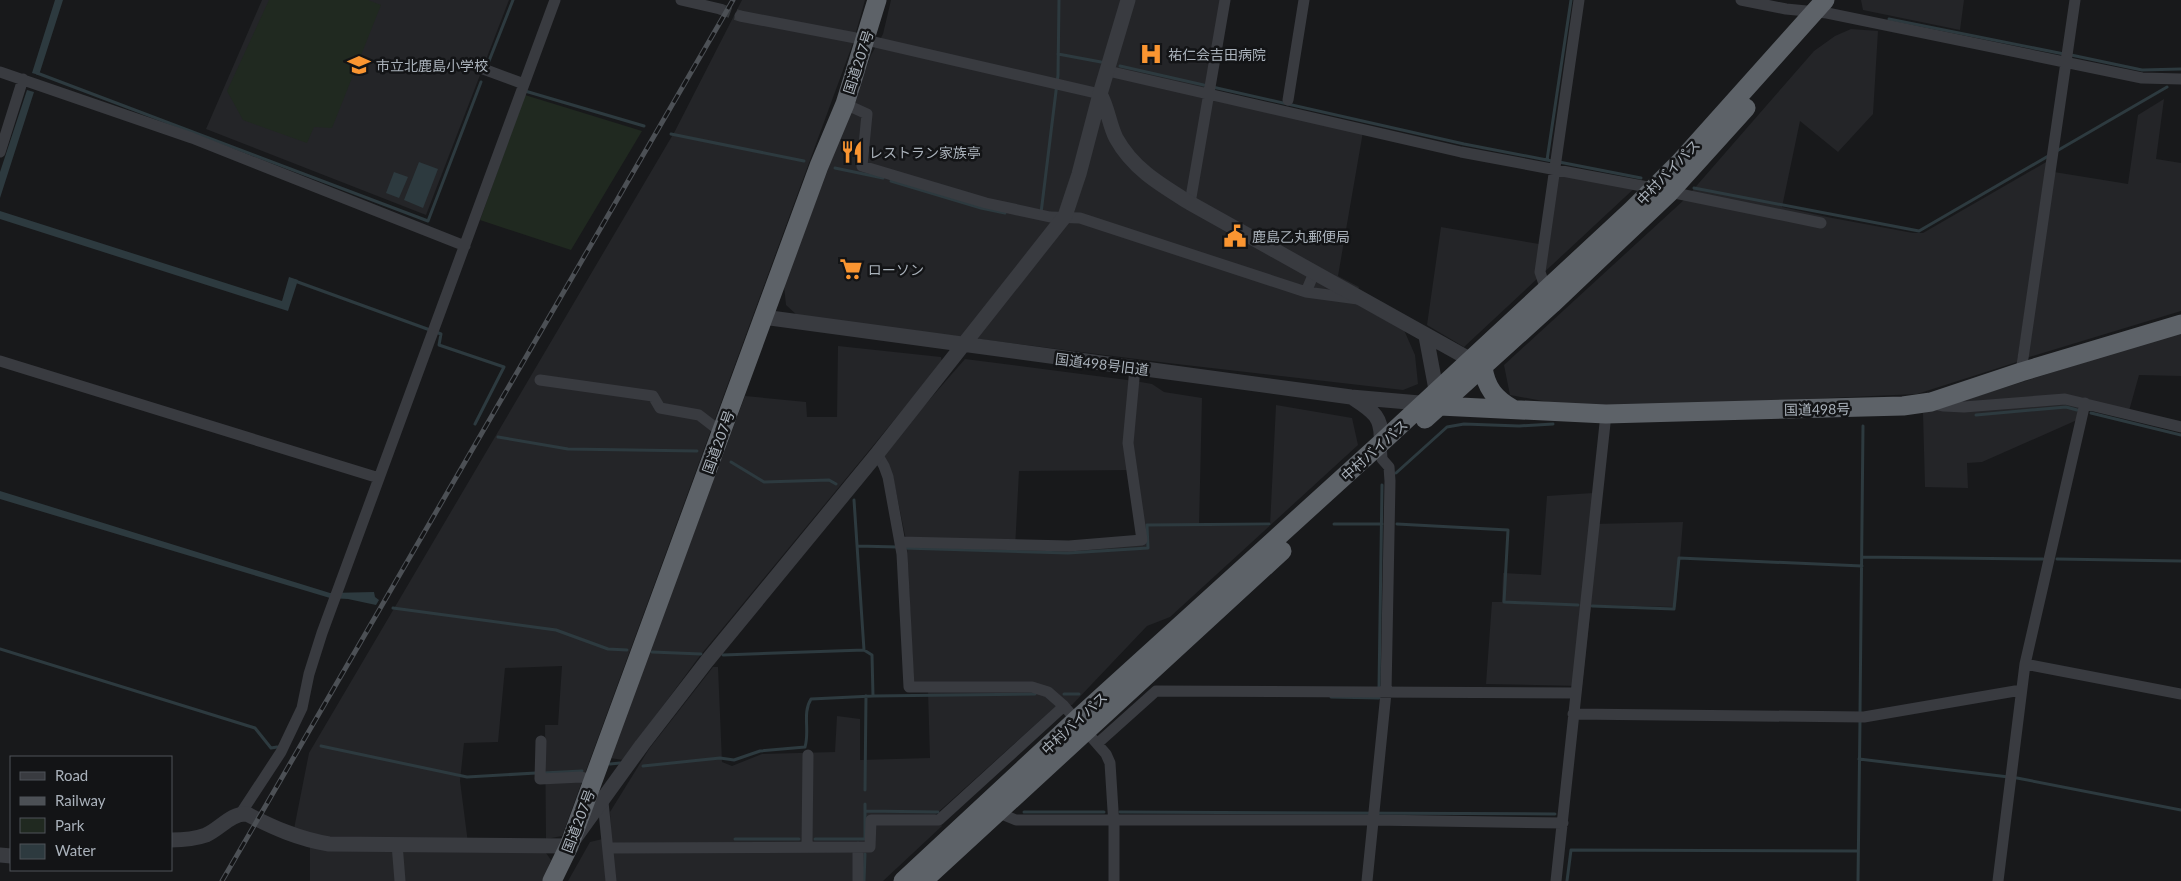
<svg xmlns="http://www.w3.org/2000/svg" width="2181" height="881" font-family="Lato,'Noto Sans JP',sans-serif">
	<rect width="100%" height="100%" fill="#18191b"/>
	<path fill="#242528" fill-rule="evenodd" d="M 262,0 L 509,0 L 426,215 L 206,129 Z
		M 742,0 L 865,0 L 853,43 L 562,836 L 546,839 L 545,725 L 558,725 L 562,666 L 505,668 L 498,742 L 464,743 L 460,781 L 469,851 L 546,853 L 551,860 L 543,881 L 310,881 L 310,835 L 294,829 L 309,753 L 675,131 Z
		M 891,0 L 1221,0 L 1207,89 L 1364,126 L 1338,276 L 1359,287 L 1354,303 L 1404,330 L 1415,355 L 1418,384 L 1403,390 L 1168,363 L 798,316 L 786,305 L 784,286 L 871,55 L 883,34 Z
		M 1861,0 L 1964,0 L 1960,30 L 1863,10 Z
		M 1851,29 L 1878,31 L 1873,114 L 1838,152 L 1800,121 L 1782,207 L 1827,217 L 1913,233 L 1923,233 L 2048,161 L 2017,362 L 1917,394 L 1604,408 L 1564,405 L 1510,395 L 1504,365 L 1685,199 L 1814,51 L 1835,36 Z
		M 2164,99 L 2156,159 L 2181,163 L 2181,311 L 2026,358 L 2054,172 L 2128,184 L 2138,115 Z
		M 1552,166 L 1639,184 L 1464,347 L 1427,325 L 1441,227 L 1539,244 Z
		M 2181,332 L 2181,376 L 2139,375 L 2129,411 L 2081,401 L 2077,420 L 1982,462 L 1967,463 L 1968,488 L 1925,487 L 1923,413 Z
		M 838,346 L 941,357 L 942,362 L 699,657 L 623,760 L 610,758 L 745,396 L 806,402 L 807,417 L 837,417 Z
		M 965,359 L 1135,381 L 1152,384 L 1164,392 L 1202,398 L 1199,526 L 1270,526 L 1276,405 L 1352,418 L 1358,445 L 1170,617 L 1147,626 L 1072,705 L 1055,707 L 935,815 L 942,826 L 883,881 L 568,881 L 590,842 L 611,837 L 610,812 L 649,749 L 713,667 L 718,667 L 722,762 L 732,766 L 762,754 L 835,752 L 837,716 L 860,719 L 860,760 L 930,758 L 928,691 L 914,691 L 907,545 L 893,477 L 882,454 ZM 1133,470 L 1143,544 L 1015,549 L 1019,471 Z
		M 1593,493 L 1592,524 L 1683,522 L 1676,607 L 1591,605 L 1582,686 L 1486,684 L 1492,602 L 1502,602 L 1503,573 L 1541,575 L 1547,496 Z"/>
	<path fill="#202920" d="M 269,0 L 368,0 L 381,5 L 332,128 L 314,127 L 307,143 L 243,120 L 227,91 Z
		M 525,95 L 642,131 L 571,250 L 480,220 Z"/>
	<path fill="#2d3a3f" d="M 55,0 L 63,0 L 39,75 L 32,73 Z
		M 27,90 L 34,92 L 0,198 L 0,172 Z
		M 419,162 L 438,169 L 423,208 L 404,200 Z
		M 394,172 L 408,177 L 399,198 L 386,193 Z
		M 0,211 L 282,301 L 289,277 L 298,280 L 288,311 L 0,219 Z
		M 0,491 L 330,593 L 374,592 L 375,597 L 379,600 L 376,605 L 348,599 L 330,598 L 0,499 Z"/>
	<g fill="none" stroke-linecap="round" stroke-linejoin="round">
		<path stroke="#2d3a3f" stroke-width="3" d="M 1889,19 L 2064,54
			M 1058,54 L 1101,62
			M 2071,55 L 2142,70 L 2181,69
			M 489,61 L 513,0
			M 1120,66 L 1464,144 L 1552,161
			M 37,73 L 428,221 L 481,82
			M 525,91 L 644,126
			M 671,134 L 804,161
			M 2055,152 L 2167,87
			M 1547,160 L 1571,0
			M 1559,162 L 1641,178
			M 835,168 L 883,178
			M 891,181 L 981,208 L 1005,213
			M 1694,188 L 1919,231 L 2050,155
			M 1041,213 L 1058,75 L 1059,0
			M 295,281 L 430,330
			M 436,332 L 441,334 L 439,345 L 504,367 L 475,424
			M 2091,413 L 2181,435
			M 1976,415 L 2066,407 L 2077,410
			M 498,437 L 568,449 L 697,451
			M 731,462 L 764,482 L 829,480 L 836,484
			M 1396,473 L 1447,427 L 1464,424 L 1519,426 L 1553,424
			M 854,500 L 864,650
			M 1334,524 L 1382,524
			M 1397,524 L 1508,530 L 1504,602 L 1578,605
			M 857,546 L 898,547
			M 904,548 L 1068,553 L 1148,548 L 1147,525 L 1269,524
			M 1862,557 L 2043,559
			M 2057,559 L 2181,561
			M 1592,606 L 1674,609 L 1679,558 L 1862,566
			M 393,608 L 556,630 L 608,649 L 627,650
			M 0,649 L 255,728 L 271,748 L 277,747
			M 652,652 L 701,654
			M 723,655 L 864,650 L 872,655 L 873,696
			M 1379,689 L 1382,485
			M 1064,694 L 1079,694
			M 1331,697 L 1379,698 L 1379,696
			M 1860,713 L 1863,426
			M 321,746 L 467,777 L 536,773
			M 1859,759 L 2017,778 L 2181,810
			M 610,764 L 620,763
			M 643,766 L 720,758 L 734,760 L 760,751 L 805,747 C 810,731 802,713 811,699 L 873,696 L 1035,694
			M 543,773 L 582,771
			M 865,790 L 866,696
			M 865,811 L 938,812
			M 1024,812 L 1104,812
			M 1120,812 L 1555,814
			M 735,839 L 799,839
			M 815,839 L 865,839 L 865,804
			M 864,881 L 865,854
			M 1567,881 L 1571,850 L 1858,851
			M 1858,881 L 1860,720"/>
		<path stroke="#35383b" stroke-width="11" stroke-dasharray="11 5.5" stroke-linecap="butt" d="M 720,9 L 740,16"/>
		<path stroke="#393b40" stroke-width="11" d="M 681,0 L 720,9
			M 1741,0 L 1786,9 L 1827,13 L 2142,78 L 2181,79
			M 740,16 L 866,40 L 1100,94
			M 478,67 L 524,84
			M 1108,71 L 1461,152 L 1653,188
			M 0,72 L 192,138 L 465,246
			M 1288,100 L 1304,0
			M 845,104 L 867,114 L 862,166 L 986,203 L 1050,217 L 1080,218 L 1306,292 L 1314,273
			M 0,152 L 23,79
			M 1670,192 L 1821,223
			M 1190,203 L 1225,0
			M 1306,292 L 1358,299
			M 1547,293 L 1540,272 L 1579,0
			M 0,361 L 379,478
			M 2021,372 L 2075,0
			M 540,380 L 653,396 L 660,408 L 699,415 L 721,432
			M 1934,404 L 1944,406 L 1964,407 L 2065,399 L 2181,427
			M 877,454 L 884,466 L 888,477 L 902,554 L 909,687 L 1032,687 L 1048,692 L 1064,706 L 1106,754 L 1110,763 L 1114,826 L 1114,881
			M 900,542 L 1069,546 L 1142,540 L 1128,443 L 1135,368
			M 2025,664 L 2181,694
			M 1573,714 L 1864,717 L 2021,690
			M 541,741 L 540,779 L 581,777 L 594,780
			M 1098,743 L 1156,691 L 1576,693
			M 603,802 L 611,881
			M 994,811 L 1016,820 L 1374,820 L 1563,823
			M 241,813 L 281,752 L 302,708 L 309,674 L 322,633 L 555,0
			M 397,844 L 400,881
			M 807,847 L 808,755
			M 858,847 L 858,881
			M 608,848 L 870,847 L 871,820 L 939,820 L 1064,706
			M 1367,881 L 1386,693 L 1390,481 L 1389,467 L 1382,459 L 1381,443
			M 1556,881 L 1606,414
			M 1998,881 L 2025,664 L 2085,403"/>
		<path stroke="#393b40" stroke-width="15" d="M 1100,94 C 1108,108 1109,124 1116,138 C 1133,169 1161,185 1190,203 L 1480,365
			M 763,317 L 1351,397 L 1431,404
			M 1426,336 L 1438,400
			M 1353,398 C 1373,411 1383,417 1381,443
			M 171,840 C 183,840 195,839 206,835 C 220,829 231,813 247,814 C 274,828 299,839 329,844 L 569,846 L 642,745 L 707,661 L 877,454 L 1065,216 L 1079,174 L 1100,94 L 1128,0
			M 0,855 L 11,856"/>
		<path stroke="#5d6268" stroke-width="19" d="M 1483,367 C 1486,388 1495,399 1513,409
			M 1440,406 L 1606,414 L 1903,406 L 1931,402 L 2021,372 L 2181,324
			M 1425,419 L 1552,304 L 1670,192 L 1746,108
			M 552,881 L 569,846 L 819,166 L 845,104 L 877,0
			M 903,881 L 1076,720 L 1381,443 L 1632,210 L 1679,163 L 1825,0
			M 923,881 L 1282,551"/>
		<defs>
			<path id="rail" d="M 222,881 L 733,0"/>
		</defs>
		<use href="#rail" stroke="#4c5055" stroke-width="5"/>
		<use href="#rail" stroke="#131416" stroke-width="3" stroke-dasharray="9" stroke-linecap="butt"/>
	</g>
	<defs>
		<symbol id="hospital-bare" viewBox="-9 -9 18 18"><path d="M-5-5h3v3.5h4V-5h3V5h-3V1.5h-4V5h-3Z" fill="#fa9531" stroke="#131416" stroke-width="2.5" paint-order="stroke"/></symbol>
		<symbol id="school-bare" viewBox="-9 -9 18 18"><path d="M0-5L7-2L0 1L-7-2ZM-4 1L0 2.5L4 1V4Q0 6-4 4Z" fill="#fa9531" stroke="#131416" stroke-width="2.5" paint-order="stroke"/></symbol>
		<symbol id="restaurant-bare" viewBox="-9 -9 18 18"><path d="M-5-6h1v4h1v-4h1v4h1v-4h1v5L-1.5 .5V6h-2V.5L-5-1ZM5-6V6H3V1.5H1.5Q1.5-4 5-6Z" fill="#fa9531" stroke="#131416" stroke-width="2.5" paint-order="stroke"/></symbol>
		<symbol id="civic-bare" viewBox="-9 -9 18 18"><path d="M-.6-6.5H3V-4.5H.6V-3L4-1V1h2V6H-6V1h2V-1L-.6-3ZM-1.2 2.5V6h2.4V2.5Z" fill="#fa9531" stroke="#131416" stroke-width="2.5" paint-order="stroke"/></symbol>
		<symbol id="supermarket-bare" viewBox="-9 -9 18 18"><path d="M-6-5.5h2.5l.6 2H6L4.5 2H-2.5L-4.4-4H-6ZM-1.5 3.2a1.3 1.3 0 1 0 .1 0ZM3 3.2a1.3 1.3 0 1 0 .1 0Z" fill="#fa9531" stroke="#131416" stroke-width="2.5" paint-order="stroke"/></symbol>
	</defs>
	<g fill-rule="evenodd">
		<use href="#hospital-bare" x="1135" y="38" width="32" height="32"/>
		<use href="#school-bare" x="343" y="49" width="32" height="32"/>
		<use href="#restaurant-bare" x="836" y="136" width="32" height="32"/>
		<use href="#civic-bare" x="1219" y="220" width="32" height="32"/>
		<use href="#supermarket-bare" x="835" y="253" width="32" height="32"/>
	</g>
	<g text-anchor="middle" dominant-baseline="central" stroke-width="5" stroke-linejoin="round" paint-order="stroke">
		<g font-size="14" fill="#aab2bb" stroke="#131416" text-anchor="start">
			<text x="1168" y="54">祐仁会吉田病院</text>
			<text x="376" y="65">市立北鹿島小学校</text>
			<text x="869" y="152">レストラン家族亭</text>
			<text x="1252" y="236">鹿島乙丸郵便局</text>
			<text x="868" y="269">ローソン</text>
		</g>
		<g font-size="14" fill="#aab2bb" stroke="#131416">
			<text transform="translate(858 62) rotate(-72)">国道207号</text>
			<text transform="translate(1668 172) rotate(-46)">中村バイパス</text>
			<text transform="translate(1102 364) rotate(7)">国道498号旧道</text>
			<text transform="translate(1817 409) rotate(-1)">国道498号</text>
			<text transform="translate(718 442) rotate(-70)">国道207号</text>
			<text transform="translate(1374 450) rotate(-42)">中村バイパス</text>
			<text transform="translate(1074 723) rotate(-43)">中村バイパス</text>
			<text transform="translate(578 821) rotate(-69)">国道207号</text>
		</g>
	</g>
	<rect x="10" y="756" width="162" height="115" fill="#131416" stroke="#4f5358"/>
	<rect x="20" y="772" width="25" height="8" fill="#393b40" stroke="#4f5358"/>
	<text x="55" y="781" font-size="15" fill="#aab2bb">Road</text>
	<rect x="20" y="797" width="25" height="8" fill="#4c5055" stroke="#4f5358"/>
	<text x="55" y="806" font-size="15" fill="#aab2bb">Railway</text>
	<rect x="20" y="818" width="25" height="15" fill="#202920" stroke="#4f5358"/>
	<text x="55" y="831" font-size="15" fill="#aab2bb">Park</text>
	<rect x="20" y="844" width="25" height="15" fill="#2d3a3f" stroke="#4f5358"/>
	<text x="55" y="856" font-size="15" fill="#aab2bb">Water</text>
</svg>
